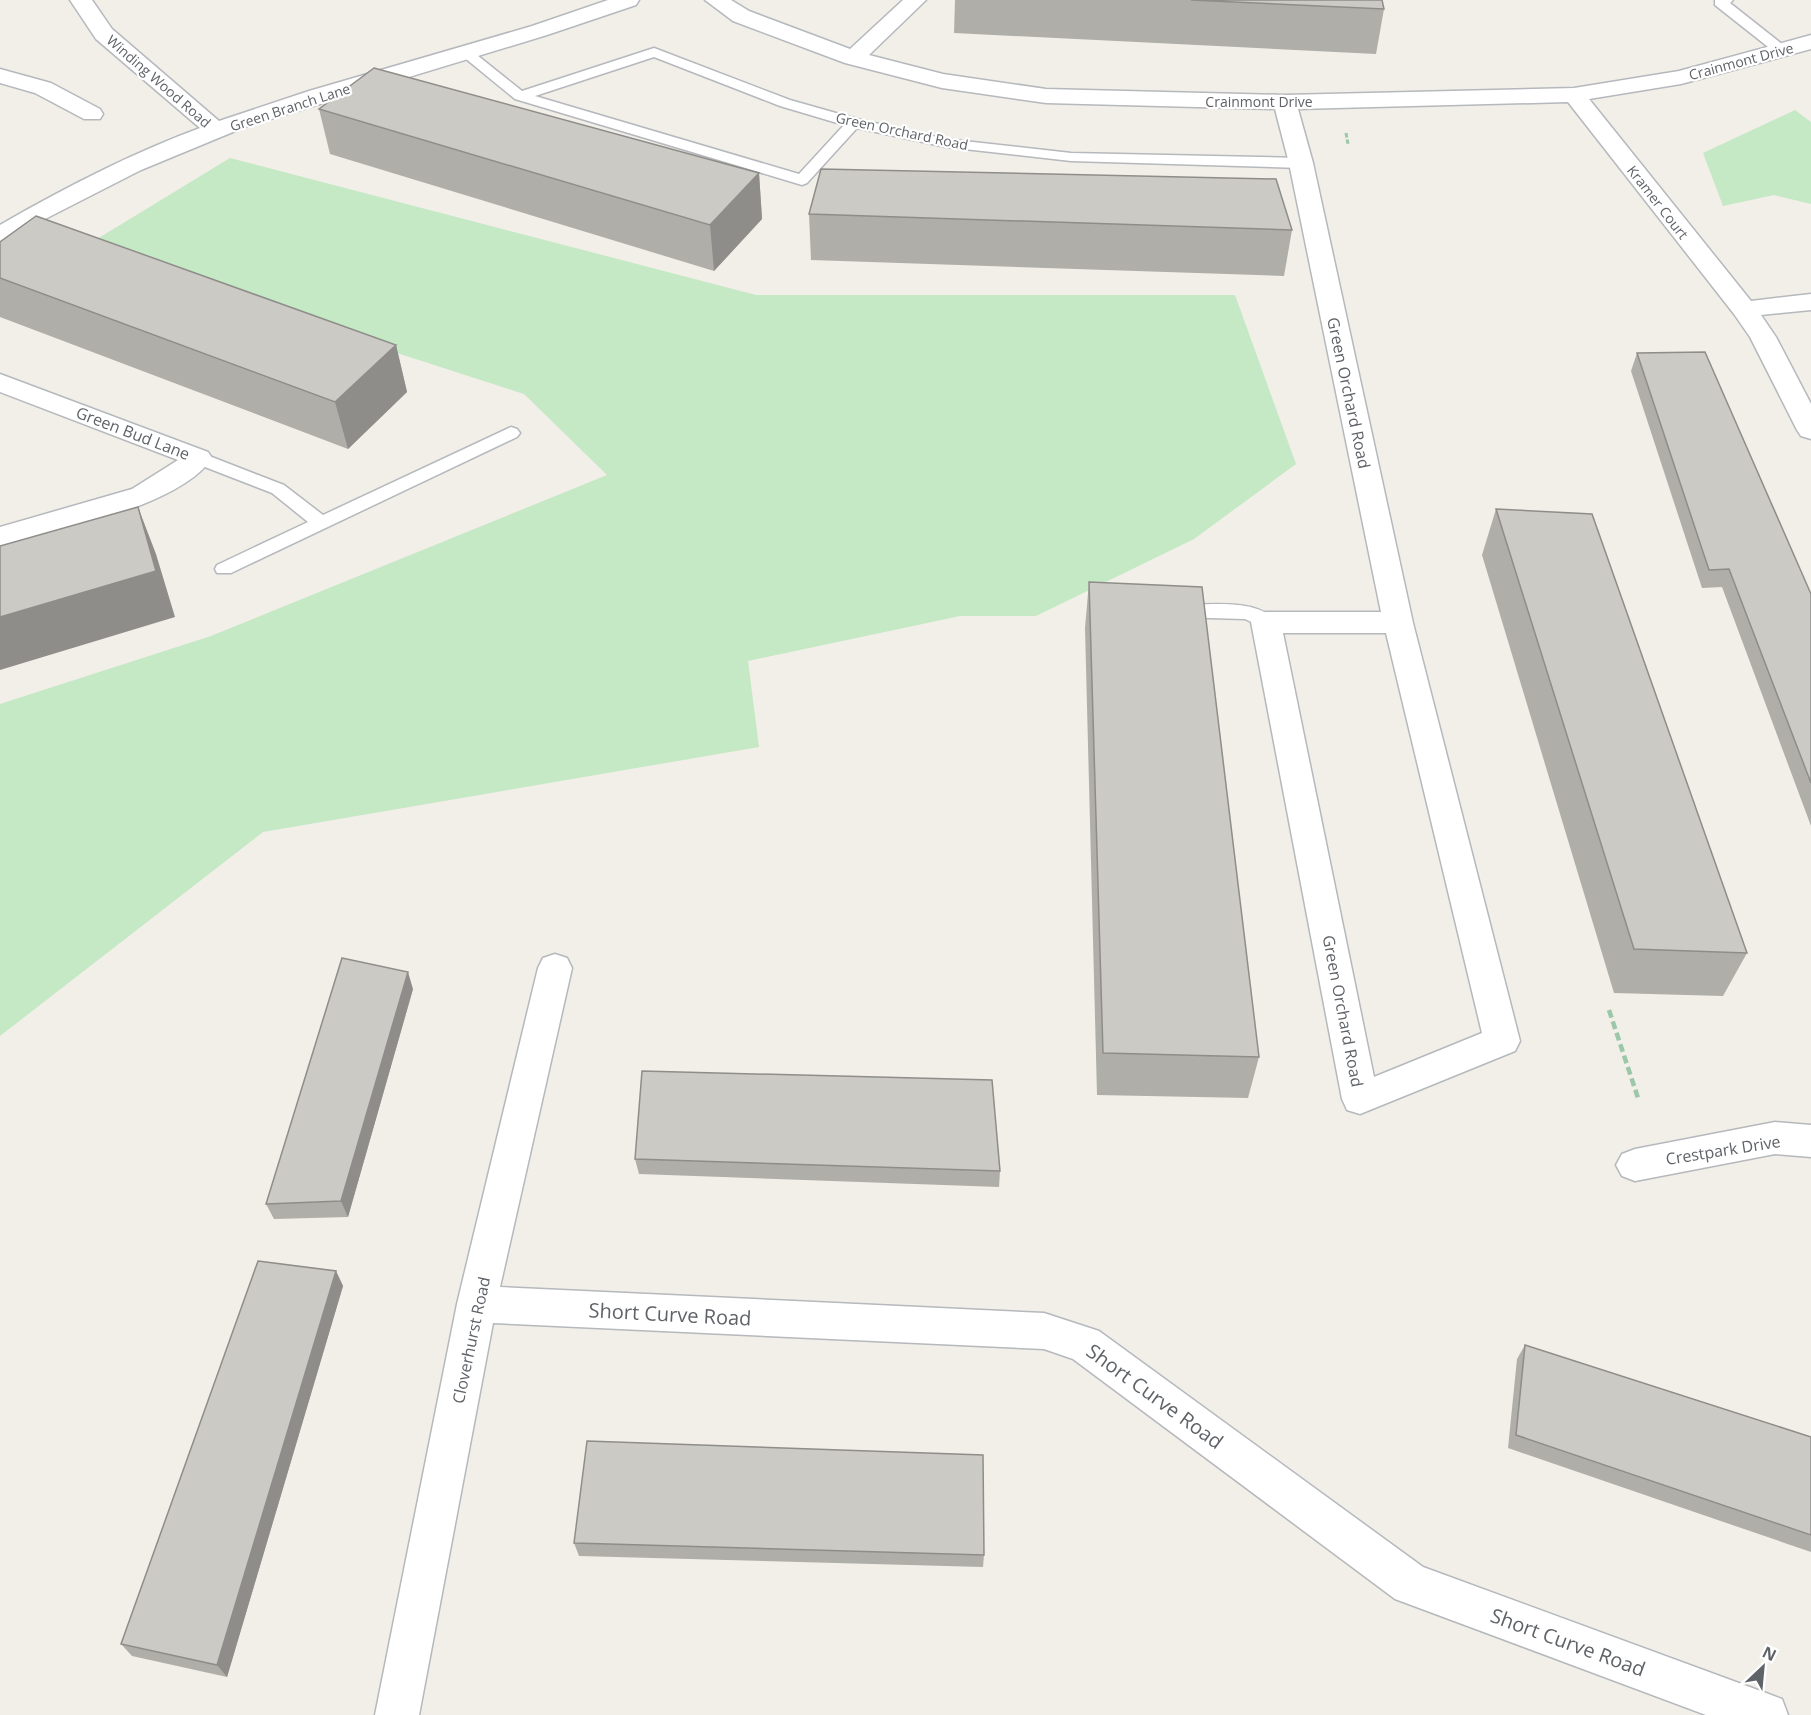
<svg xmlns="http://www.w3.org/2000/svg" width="1811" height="1715" font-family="'Open Sans',sans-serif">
	<rect width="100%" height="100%" fill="#f1efe8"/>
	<path fill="#c5e8c5" d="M 1795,110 L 1811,122 L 1811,204 L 1774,195 L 1723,206 L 1703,153 Z
		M 230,158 L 756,295 L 1235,295 L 1296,464 L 1194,539 L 1036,616 L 960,616 L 748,661 L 759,747 L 263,832 L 0,1036 L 0,704 L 211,636 L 607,475 L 524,394 L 79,250 Z"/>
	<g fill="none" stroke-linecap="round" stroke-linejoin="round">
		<defs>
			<path id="service" d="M 1715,0 L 1733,0 L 1730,3 L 1787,48 L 1787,54 L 1777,54 L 1715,5 Z
				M 654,48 L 790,100 L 857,119 L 946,139 L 1071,153 L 1301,158 L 1309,163 L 1301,168 L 1071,161 L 946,147 L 857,128 L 807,183 L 802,185 L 515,99 L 460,54 L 462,51 L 472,51 L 522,91 ZM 654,57 L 780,106 L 844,125 L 799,174 L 535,96 Z
				M 511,427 L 517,429 L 520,433 L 517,437 L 231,573 L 217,573 L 215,569 L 217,565 L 308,522 L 272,493 L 192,462 L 189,458 L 192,454 L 204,454 L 284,485 L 323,515 Z
				M 1181,605 C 1206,605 1261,598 1275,622 L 1273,627 L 1266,629 L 1245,619 L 1174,617 L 1172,612 L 1174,607 Z"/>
			<path id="minor" d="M 70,0 L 92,0 L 112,29 L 219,121 L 309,91 L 532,26 L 608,0 L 639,0 L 636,5 L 547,35 L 245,127 L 141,170 L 0,242 L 0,225 C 64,188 130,154 200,128 L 96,39 Z
				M 705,0 L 731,0 L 749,11 L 850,49 L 903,0 L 926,0 L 869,55 L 943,74 L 1046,89 L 1285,95 L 1574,88 L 1679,71 L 1811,35 L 1811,49 L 1681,84 L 1589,99 L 1751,301 L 1811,294 L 1811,310 L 1761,315 L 1776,337 L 1811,404 L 1811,439 L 1801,436 L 1797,430 L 1750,337 L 1734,314 L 1568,102 L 1298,109 L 1313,163 L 1413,623 L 1520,1041 L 1515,1051 L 1360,1114 L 1347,1110 L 1342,1099 L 1251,622 L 1255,615 L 1266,612 L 1381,612 L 1289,163 L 1275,109 L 1046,103 L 942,88 L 845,63 L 733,21 ZM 1283,633 L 1386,633 L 1482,1033 L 1374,1077 Z
				M 0,69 L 51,83 L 100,109 L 103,114 L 100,119 L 84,119 L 35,93 L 0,83 Z
				M 0,374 L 208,452 L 212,458 C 181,506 55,531 0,547 L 0,527 L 132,489 L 178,460 L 0,392 Z
				M 555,954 L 567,958 L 572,968 L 500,1287 L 1044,1313 L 1099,1331 L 1423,1567 L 1766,1693 L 1782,1699 L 1788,1715 L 1706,1715 L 1395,1599 L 1073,1359 L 1044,1349 L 493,1323 L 419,1715 L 375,1715 L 457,1304 L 538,968 L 543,958 Z
				M 1775,1122 L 1811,1125 L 1811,1157 L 1775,1154 L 1635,1181 L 1622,1176 L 1616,1165 L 1622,1154 L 1635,1149 Z"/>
		</defs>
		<use href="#service" stroke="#b5b8bc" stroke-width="3"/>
		<use href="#minor" stroke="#b5b8bc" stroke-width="3"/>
		<path stroke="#9cc7a9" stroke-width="3" stroke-dasharray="4.5 2" stroke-linecap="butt" d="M 1346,133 L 1348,144"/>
		<path stroke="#9cc7a9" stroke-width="4.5" stroke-dasharray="8 4" stroke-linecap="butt" d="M 1609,1010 L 1638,1098"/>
		<use href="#service" fill="#fff" fill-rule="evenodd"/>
		<use href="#minor" fill="#fff" fill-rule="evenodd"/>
	</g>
	<path fill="#afaea9" d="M 955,0 L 1382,0 L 1384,9 L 1376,54 L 954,33 Z
		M 319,109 L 759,173 L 762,219 L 714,271 L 330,154 Z
		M 809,214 L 1292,230 L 1284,276 L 811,260 Z
		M 0,242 L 396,345 L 407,392 L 348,449 L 0,317 Z
		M 1637,353 L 1811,594 L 1811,826 L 1722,587 L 1702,588 L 1631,371 Z
		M 1496,509 L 1747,953 L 1723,996 L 1614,993 L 1482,555 Z
		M 1089,582 L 1259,1057 L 1248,1098 L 1097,1095 L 1085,628 Z
		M 413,989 L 348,1217 L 274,1219 L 266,1204 Z
		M 635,1159 L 1000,1171 L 999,1187 L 639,1174 Z
		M 336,1271 L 343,1286 L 227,1677 L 132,1656 L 121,1644 Z
		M 1525,1345 L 1811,1437 L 1811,1552 L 1508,1448 L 1517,1359 Z
		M 574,1543 L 984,1555 L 983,1567 L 579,1556 Z"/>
	<path fill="#8f8d8a" d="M 759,173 L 762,219 L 714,271 L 710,225 Z
		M 396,345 L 407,392 L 348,449 L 335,402 Z
		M 138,507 L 156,554 L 175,617 L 0,670 L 0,617 Z
		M 408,972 L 413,989 L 348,1217 L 341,1201 Z
		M 336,1271 L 343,1286 L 227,1677 L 217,1665 Z"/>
	<path fill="#cccac5" stroke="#8f8d8a" stroke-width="1.5" d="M 1191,0 L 1382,0 L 1384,9 Z
		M 374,68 L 759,173 L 710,225 L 319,109 Z
		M 821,169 L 1276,179 L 1292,230 L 809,214 Z
		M 36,216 L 396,345 L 335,402 L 0,278 L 0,242 Z
		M 1705,352 L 1811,594 L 1811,783 L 1729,569 L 1709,570 L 1637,353 Z
		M 138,507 L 156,571 L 0,617 L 0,546 Z
		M 1496,509 L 1592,514 L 1747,953 L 1634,949 Z
		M 1089,582 L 1202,587 L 1259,1057 L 1103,1053 Z
		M 342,958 L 408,972 L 341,1201 L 266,1204 Z
		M 642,1071 L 992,1080 L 1000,1171 L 635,1159 Z
		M 258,1261 L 336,1271 L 217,1665 L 121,1644 Z
		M 1525,1345 L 1811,1437 L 1811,1535 L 1516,1435 Z
		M 587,1441 L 983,1455 L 984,1555 L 574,1543 Z"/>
	<g text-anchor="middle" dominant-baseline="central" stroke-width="4.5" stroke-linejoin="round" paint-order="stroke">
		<g font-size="14" fill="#5f6368" stroke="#fff">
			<text transform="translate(1741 61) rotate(-15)">Crainmont Drive</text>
			<text transform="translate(159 81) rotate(41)">Winding Wood Road</text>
			<text x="1259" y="101">Crainmont Drive</text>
			<text transform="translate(290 107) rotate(-18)">Green Branch Lane</text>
			<text transform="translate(902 131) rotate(12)">Green Orchard Road</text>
			<text transform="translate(1658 202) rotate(52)">Kramer Court</text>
		</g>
		<g font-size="16" fill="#5f6368" stroke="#fff">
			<text transform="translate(1349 393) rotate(78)">Green Orchard Road</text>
			<text transform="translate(133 433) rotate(21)">Green Bud Lane</text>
			<text transform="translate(1343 1011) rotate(79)">Green Orchard Road</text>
			<text transform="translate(1723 1150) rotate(-9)">Crestpark Drive</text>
			<text transform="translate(471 1340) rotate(-78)">Cloverhurst Road</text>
		</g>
		<g font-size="20" fill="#5f6368" stroke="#fff">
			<text transform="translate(670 1314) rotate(3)">Short Curve Road</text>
			<text transform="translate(1155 1396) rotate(36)">Short Curve Road</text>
			<text transform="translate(1568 1642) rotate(20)">Short Curve Road</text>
		</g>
	</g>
	<g transform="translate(1763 1667) rotate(26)" stroke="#ffffff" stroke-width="4.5" paint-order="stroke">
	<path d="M0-4.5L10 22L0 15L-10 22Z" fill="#5f6368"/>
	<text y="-9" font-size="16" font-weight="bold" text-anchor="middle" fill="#5f6368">N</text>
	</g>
</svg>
